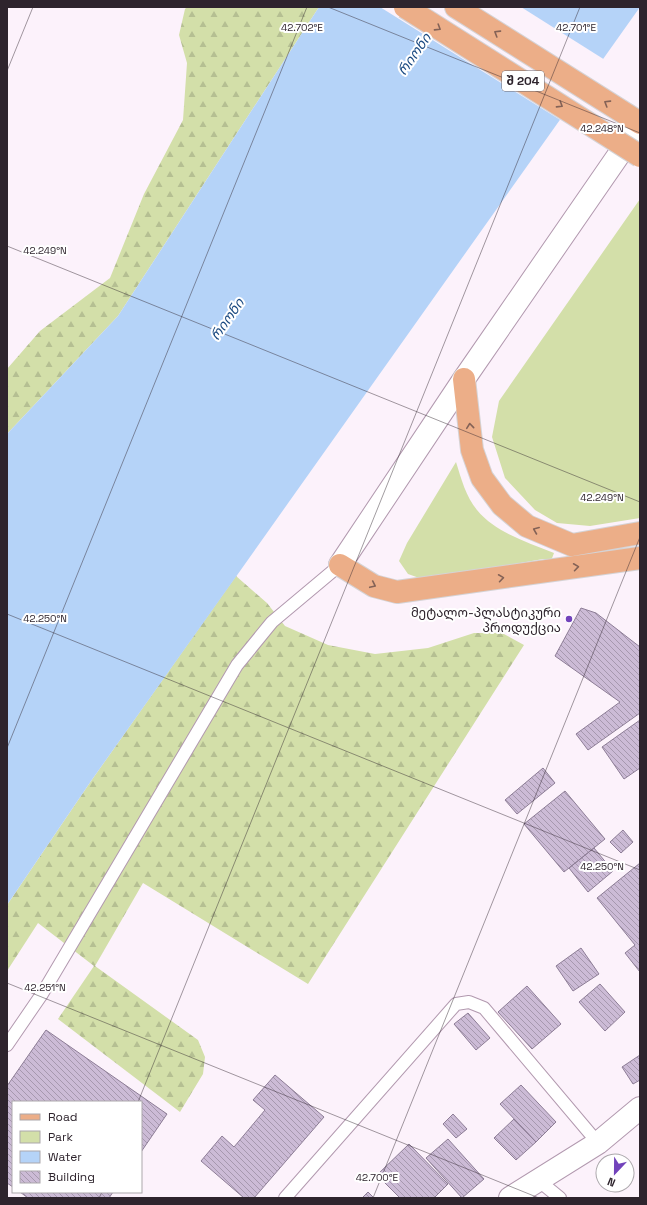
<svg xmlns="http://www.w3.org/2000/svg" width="647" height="1205" font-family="'Space Grotesk','Noto Sans Georgian',sans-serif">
	<defs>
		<pattern id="forest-firs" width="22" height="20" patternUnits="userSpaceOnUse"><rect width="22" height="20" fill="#d3dfa9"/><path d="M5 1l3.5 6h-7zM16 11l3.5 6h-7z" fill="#b5bf92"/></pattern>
		<pattern id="building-back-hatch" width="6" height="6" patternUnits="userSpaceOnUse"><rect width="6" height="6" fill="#ccbbd6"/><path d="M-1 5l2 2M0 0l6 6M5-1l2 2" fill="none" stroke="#a698ae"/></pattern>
	</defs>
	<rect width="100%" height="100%" fill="#fcf2fb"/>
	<path fill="#d3dfa9" d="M 640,199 L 640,518 L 590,526 L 557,523 L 535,510 L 505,478 L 492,437 L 499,401 Z
		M 456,462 C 461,478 466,497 477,510 C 496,533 527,542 554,553 L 551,561 L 543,559 L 425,580 L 408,574 L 399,561 L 407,543 Z"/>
	<path fill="url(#forest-firs)" d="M 187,7 L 319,7 L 118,316 L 7,434 L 7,369 L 40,331 L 110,278 L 144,194 L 183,120 L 187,63 L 179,35 L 185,9 Z
		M 236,576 L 267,603 L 285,626 L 328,645 L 375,654 L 428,648 L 474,633 L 502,633 L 524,645 L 308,984 L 143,883 L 95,966 L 198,1040 L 205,1057 L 203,1074 L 180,1112 L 58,1019 L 94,966 L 38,923 L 7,971 L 7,905 L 91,781 Z"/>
	<path fill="#b5d3f8" d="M 319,7 L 640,7 L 91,781 L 7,905 L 7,434 L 118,316 Z"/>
	<path fill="#fcf2fb" d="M 380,7 L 521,7 L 605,60 L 562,121 Z"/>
	<path fill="url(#building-back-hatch)" stroke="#8d7d96" d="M 581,608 L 596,613 L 640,647 L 640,713 L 588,750 L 576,734 L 620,702 L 555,656 Z
		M 640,720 L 640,768 L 624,779 L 602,747 Z
		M 543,768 L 555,783 L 517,814 L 505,800 Z
		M 565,791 L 605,839 L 564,872 L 524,824 Z
		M 623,830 L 633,842 L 621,853 L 610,842 Z
		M 594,848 L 613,871 L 588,892 L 569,868 Z
		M 640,863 L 640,972 L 625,953 L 635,945 L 597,898 Z
		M 581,948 L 599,974 L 573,991 L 556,966 Z
		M 600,984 L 625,1012 L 605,1031 L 579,1002 Z
		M 527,986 L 561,1024 L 532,1049 L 498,1012 Z
		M 468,1013 L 490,1038 L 476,1050 L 454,1024 Z
		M 46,1030 L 167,1114 L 141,1152 L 141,1102 L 13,1102 L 13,1187 L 7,1183 L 7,1086 Z
		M 640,1055 L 640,1080 L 633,1084 L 622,1067 Z
		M 275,1075 L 324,1117 L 254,1198 L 244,1198 L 201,1161 L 222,1136 L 234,1147 L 265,1110 L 253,1100 Z
		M 521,1085 L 556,1122 L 536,1142 L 500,1104 Z
		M 453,1114 L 467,1129 L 456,1138 L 443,1124 Z
		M 514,1119 L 536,1142 L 516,1160 L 494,1138 Z
		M 448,1139 L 484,1179 L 462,1198 L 426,1158 Z
		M 409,1144 L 448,1184 L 434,1198 L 400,1198 L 377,1175 Z
		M 20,1192 L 113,1192 L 109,1198 L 28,1198 Z
		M 368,1192 L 374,1198 L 362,1198 Z"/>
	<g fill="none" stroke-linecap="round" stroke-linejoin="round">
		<defs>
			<path id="service" d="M 7,1045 L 42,994 L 237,665 L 272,622 L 340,565
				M 538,1180 L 560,1198
				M 285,1198 L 456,1004 L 469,1002 L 484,1008 L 598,1143"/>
			<path id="minor" d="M 510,1198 L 598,1143 L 640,1108"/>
			<path id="tertiary" d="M 340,565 L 464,379 L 640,124"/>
			<path id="primary" d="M 456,7 L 640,123
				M 464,379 L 472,450 L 482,478 L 502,505 L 527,526 L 572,545 L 640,533
				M 340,565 L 374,586 L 397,592 L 640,558"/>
		</defs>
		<use href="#service" stroke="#b299af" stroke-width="14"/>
		<use href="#minor" stroke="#b299af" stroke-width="24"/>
		<use href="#tertiary" stroke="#b299af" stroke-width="24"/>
		<use href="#primary" stroke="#d5d3d5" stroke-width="24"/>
		<use href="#service" stroke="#fff" stroke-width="12"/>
		<use href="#minor" stroke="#fff" stroke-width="22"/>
		<use href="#tertiary" stroke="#fff" stroke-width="22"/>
		<use href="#primary" stroke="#ecae88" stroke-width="22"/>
		<defs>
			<path id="primary-bridge" d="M 405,7 L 640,156"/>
		</defs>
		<use href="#primary-bridge" stroke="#d5d3d5" stroke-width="24" stroke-linecap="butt"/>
		<use href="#primary-bridge" stroke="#ecae88" stroke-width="22"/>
	</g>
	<defs><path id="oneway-chevron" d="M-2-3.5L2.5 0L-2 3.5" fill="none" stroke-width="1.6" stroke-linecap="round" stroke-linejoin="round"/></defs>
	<g stroke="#846256">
		<use href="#oneway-chevron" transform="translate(438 28) rotate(32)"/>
		<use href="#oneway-chevron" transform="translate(497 33) rotate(-148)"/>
		<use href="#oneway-chevron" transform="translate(607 103) rotate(-148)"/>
		<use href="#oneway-chevron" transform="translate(560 105) rotate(32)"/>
		<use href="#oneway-chevron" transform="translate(470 426) rotate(-96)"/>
		<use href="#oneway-chevron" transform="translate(536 530) rotate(-158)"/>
		<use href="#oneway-chevron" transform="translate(576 567) rotate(-8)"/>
		<use href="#oneway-chevron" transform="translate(501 578) rotate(-8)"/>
		<use href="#oneway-chevron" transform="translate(373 585) rotate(25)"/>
	</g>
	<path fill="none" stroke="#2e242d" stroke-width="1" stroke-opacity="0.45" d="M 328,7 L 640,133M 7,71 L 33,7M 7,246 L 640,502M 7,614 L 640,870M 7,748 L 307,7M 7,983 L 539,1198M 138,1102 L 580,7M 99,1198 L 102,1192M 373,1198 L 640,537"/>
	<circle fill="#7243bb" stroke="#fff" stroke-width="1.5" cx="569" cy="619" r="4"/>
	<g text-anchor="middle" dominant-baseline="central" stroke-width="4" stroke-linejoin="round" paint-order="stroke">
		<rect fill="#fff" stroke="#6d666c" stroke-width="1" x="502" y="71" width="42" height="20" rx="3"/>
		<g font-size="12" font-weight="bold" fill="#2e242d">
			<text x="523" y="81">შ 204</text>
		</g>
		<g font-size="13" fill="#2e242d" stroke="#fff" text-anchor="end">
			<text x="561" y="612">მეტალო-პლასტიკური<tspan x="561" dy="15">პროდუქცია</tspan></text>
		</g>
		<g font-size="14" font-style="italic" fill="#194981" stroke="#fff">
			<text transform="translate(414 54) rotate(-55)">რიონი</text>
			<text transform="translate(227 319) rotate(-55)">რიონი</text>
		</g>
	</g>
	<g font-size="10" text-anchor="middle" fill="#2e242d" stroke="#fff" stroke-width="4" stroke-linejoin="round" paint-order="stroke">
		<text x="302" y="31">42.702°E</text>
		<text x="576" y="31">42.701°E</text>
		<text x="602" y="132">42.248°N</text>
		<text x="45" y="254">42.249°N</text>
		<text x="602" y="501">42.249°N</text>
		<text x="45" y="622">42.250°N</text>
		<text x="602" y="870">42.250°N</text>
		<text x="45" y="991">42.251°N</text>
		<text x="377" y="1181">42.700°E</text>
	</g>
	<rect width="647" height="1205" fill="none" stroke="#2e242d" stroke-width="16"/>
	<rect x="12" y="1101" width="130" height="92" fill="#ffffff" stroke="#aba7ab"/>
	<rect x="20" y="1114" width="20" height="6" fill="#ecae88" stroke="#aba7ab"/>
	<text x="48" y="1121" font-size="12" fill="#2e242d">Road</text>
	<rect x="20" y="1131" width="20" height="12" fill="#d3dfa9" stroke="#aba7ab"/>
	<text x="48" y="1141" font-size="12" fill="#2e242d">Park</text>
	<rect x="20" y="1151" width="20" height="12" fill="#b5d3f8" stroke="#aba7ab"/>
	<text x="48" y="1161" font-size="12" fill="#2e242d">Water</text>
	<rect x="20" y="1171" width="20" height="12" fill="url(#building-back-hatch)" stroke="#aba7ab"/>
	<text x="48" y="1181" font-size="12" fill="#2e242d">Building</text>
	<g transform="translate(615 1173) rotate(202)"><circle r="19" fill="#ffffff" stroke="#aba7ab"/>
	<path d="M0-3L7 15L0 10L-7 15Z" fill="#7243bb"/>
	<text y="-6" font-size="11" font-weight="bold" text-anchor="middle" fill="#2e242d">N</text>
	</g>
</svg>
